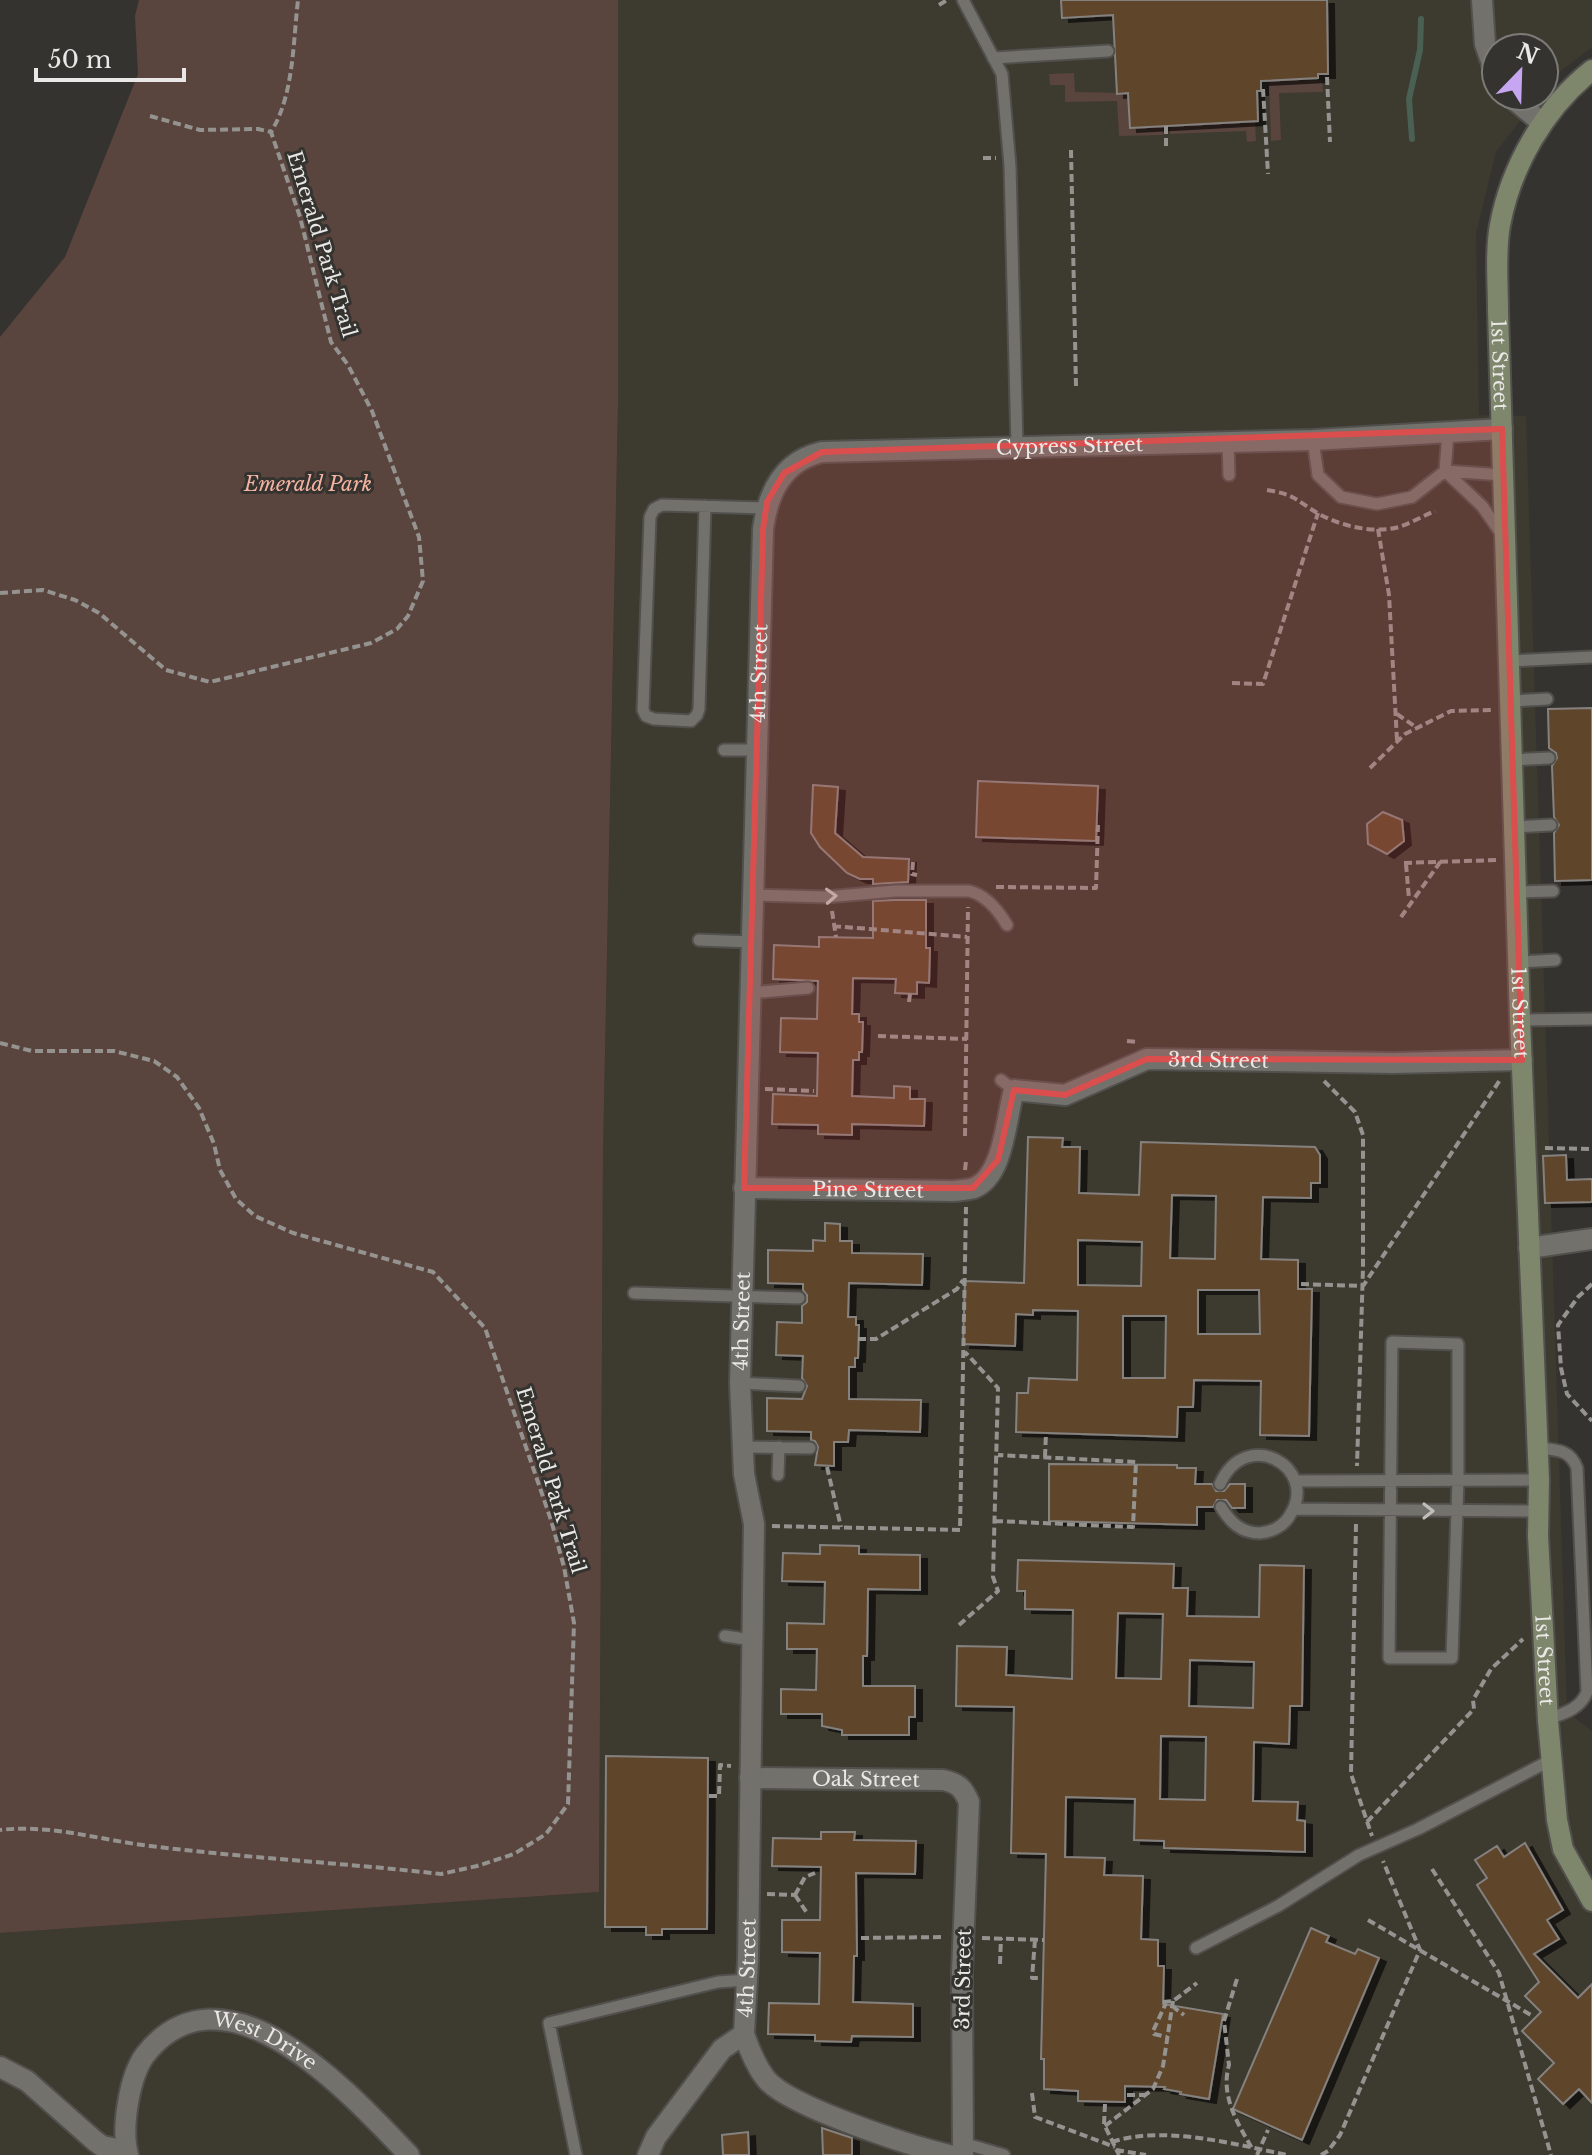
<svg xmlns="http://www.w3.org/2000/svg" width="1592" height="2155" font-family="'Libre Baskerville',serif">
	<defs>
		<filter id="shadow"><feDropShadow dx="7" dy="4" stdDeviation="0" flood-color="#0009"/></filter>
	</defs>
	<rect width="100%" height="100%" fill="#34332f"/>
	<path fill="#3d3a30" d="M 618,0 L 1592,0 L 1592,47 L 1552,78 L 1544,89 L 1544,48 L 1496,48 L 1496,96 L 1539,96 L 1496,152 L 1476,234 L 1479,415 L 1526,416 L 1567,1712 L 1592,1731 L 1592,2155 L 0,2155 L 0,1933 L 599,1892 L 603,1155 L 618,403 Z"/>
	<path fill="#5a443e" d="M 139,0 L 618,0 L 618,403 L 603,1155 L 599,1892 L 0,1933 L 0,337 L 65,257 L 138,74 L 135,16 Z
		M 1074,73 L 1075,92 L 1128,93 L 1130,128 L 1163,127 L 1163,135 L 1119,136 L 1117,101 L 1065,102 L 1065,85 L 1050,85 L 1049,74 Z
		M 1322,80 L 1323,92 L 1279,93 L 1281,140 L 1271,141 L 1269,81 Z
		M 1255,121 L 1256,141 L 1247,142 L 1246,131 L 1170,134 L 1170,126 Z"/>
	<g fill="none" stroke-linecap="round" stroke-linejoin="round">
		<path stroke="#496053" stroke-width="6" d="M 1412,139 L 1409,99 L 1420,50 L 1421,19"/>
	</g>
	<path fill="#5e442b" stroke="#85817e" stroke-width="2" fill-rule="evenodd" filter="url(#shadow)" d="M 1061,0 L 1327,0 L 1328,74 L 1318,74 L 1318,78 L 1261,81 L 1261,91 L 1257,91 L 1258,121 L 1130,128 L 1128,93 L 1117,94 L 1113,15 L 1062,18 Z
		M 1592,708 L 1592,880 L 1555,881 L 1554,833 L 1559,825 L 1554,817 L 1552,766 L 1557,758 L 1556,753 L 1549,748 L 1548,709 Z
		M 978,781 L 1098,786 L 1096,841 L 976,837 Z
		M 813,785 L 838,787 L 835,833 L 863,857 L 909,859 L 908,882 L 873,884 L 873,879 L 860,879 L 847,873 L 820,847 L 811,833 Z
		M 1383,812 L 1402,820 L 1404,841 L 1387,854 L 1368,844 L 1367,824 Z
		M 895,900 L 926,900 L 926,948 L 930,948 L 929,983 L 917,982 L 917,994 L 895,993 L 896,979 L 853,978 L 852,1014 L 859,1014 L 859,1022 L 863,1022 L 862,1052 L 859,1052 L 859,1060 L 853,1060 L 852,1096 L 894,1098 L 894,1086 L 910,1087 L 910,1099 L 925,1099 L 924,1126 L 852,1124 L 852,1135 L 818,1134 L 818,1125 L 772,1124 L 773,1094 L 817,1096 L 818,1053 L 780,1052 L 781,1018 L 817,1019 L 818,981 L 773,979 L 774,945 L 819,947 L 819,937 L 873,938 L 873,901 Z
		M 1028,1137 L 1063,1138 L 1062,1147 L 1080,1147 L 1079,1193 L 1139,1195 L 1141,1142 L 1315,1147 L 1320,1155 L 1320,1183 L 1311,1183 L 1311,1198 L 1263,1197 L 1261,1259 L 1298,1260 L 1298,1289 L 1312,1289 L 1309,1436 L 1260,1435 L 1261,1381 L 1194,1380 L 1193,1407 L 1178,1407 L 1177,1437 L 1016,1432 L 1017,1393 L 1028,1393 L 1029,1378 L 1077,1380 L 1078,1311 L 1033,1310 L 1033,1315 L 1016,1314 L 1015,1346 L 963,1344 L 965,1281 L 1024,1283 ZM 1172,1195 L 1216,1196 L 1215,1259 L 1170,1258 ZM 1078,1240 L 1142,1242 L 1141,1286 L 1078,1285 ZM 1198,1290 L 1259,1290 L 1260,1334 L 1198,1334 ZM 1123,1316 L 1166,1316 L 1165,1378 L 1123,1378 Z
		M 1566,1155 L 1567,1180 L 1592,1179 L 1592,1202 L 1545,1203 L 1543,1156 Z
		M 825,1223 L 840,1224 L 840,1241 L 852,1241 L 852,1253 L 923,1254 L 922,1285 L 849,1283 L 848,1317 L 856,1317 L 856,1325 L 859,1325 L 858,1358 L 855,1358 L 855,1367 L 849,1367 L 849,1399 L 921,1400 L 920,1432 L 849,1430 L 848,1442 L 834,1442 L 834,1466 L 815,1465 L 818,1447 L 815,1441 L 811,1440 L 811,1432 L 767,1431 L 767,1398 L 802,1399 L 807,1386 L 802,1378 L 803,1356 L 776,1355 L 777,1322 L 802,1323 L 802,1306 L 807,1302 L 807,1295 L 803,1290 L 803,1284 L 768,1283 L 768,1250 L 813,1251 L 813,1240 L 825,1241 Z
		M 1049,1464 L 1177,1465 L 1177,1468 L 1196,1468 L 1195,1484 L 1212,1484 L 1216,1491 L 1224,1491 L 1230,1484 L 1245,1484 L 1245,1508 L 1232,1508 L 1226,1500 L 1217,1500 L 1213,1507 L 1197,1507 L 1197,1525 L 1049,1521 Z
		M 820,1545 L 859,1546 L 859,1554 L 920,1555 L 920,1590 L 868,1589 L 867,1656 L 863,1656 L 863,1686 L 915,1686 L 915,1717 L 909,1717 L 909,1735 L 842,1735 L 842,1730 L 822,1726 L 822,1714 L 781,1714 L 781,1689 L 816,1690 L 817,1649 L 787,1649 L 787,1623 L 824,1624 L 825,1582 L 782,1581 L 783,1553 L 820,1554 Z
		M 1018,1560 L 1174,1564 L 1173,1588 L 1188,1588 L 1187,1616 L 1259,1617 L 1260,1565 L 1304,1566 L 1302,1706 L 1290,1706 L 1289,1744 L 1254,1742 L 1253,1801 L 1298,1802 L 1297,1820 L 1305,1821 L 1305,1852 L 1164,1848 L 1164,1841 L 1134,1840 L 1135,1799 L 1066,1797 L 1065,1857 L 1105,1858 L 1104,1875 L 1143,1876 L 1141,1939 L 1158,1940 L 1158,1966 L 1164,1966 L 1163,2004 L 1223,2014 L 1209,2099 L 1180,2094 L 1181,2092 L 1164,2089 L 1165,2087 L 1125,2086 L 1125,2102 L 1078,2101 L 1078,2091 L 1044,2089 L 1044,2059 L 1041,2059 L 1046,1854 L 1011,1853 L 1014,1707 L 956,1706 L 957,1646 L 1007,1647 L 1006,1675 L 1072,1679 L 1073,1610 L 1025,1609 L 1025,1591 L 1017,1591 ZM 1118,1613 L 1163,1614 L 1161,1679 L 1116,1678 ZM 1190,1660 L 1254,1662 L 1253,1708 L 1189,1706 ZM 1161,1736 L 1206,1737 L 1205,1800 L 1160,1799 Z
		M 606,1756 L 708,1758 L 707,1929 L 662,1929 L 662,1935 L 646,1935 L 646,1927 L 605,1927 Z
		M 821,1832 L 855,1832 L 854,1840 L 916,1841 L 915,1874 L 856,1873 L 857,1956 L 854,1956 L 853,2002 L 913,2004 L 913,2037 L 852,2036 L 851,2042 L 815,2041 L 815,2035 L 768,2034 L 769,2003 L 819,2004 L 820,1953 L 782,1952 L 782,1920 L 820,1920 L 821,1867 L 772,1866 L 773,1838 L 821,1839 Z
		M 1525,1843 L 1563,1910 L 1547,1920 L 1559,1939 L 1534,1954 L 1578,1998 L 1592,1984 L 1592,2103 L 1579,2089 L 1563,2104 L 1538,2079 L 1554,2063 L 1522,2031 L 1541,2012 L 1525,1996 L 1539,1982 L 1477,1885 L 1487,1878 L 1475,1860 L 1497,1846 L 1504,1857 Z
		M 1311,1928 L 1329,1936 L 1326,1942 L 1355,1954 L 1358,1949 L 1379,1958 L 1302,2140 L 1233,2109 Z
		M 822,2128 L 852,2138 L 852,2155 L 823,2155 Z
		M 748,2132 L 749,2155 L 723,2155 L 722,2135 Z"/>
	<g fill="none" stroke-linecap="round" stroke-linejoin="round">
		<defs>
			<path id="lane" d="M 963,0 L 1002,74 L 1010,166 L 1017,446
				M 993,58 L 1108,51
				M 1313,440 L 1318,475 L 1341,497 L 1377,504 L 1412,497 L 1445,471 L 1503,475
				M 1228,441 L 1229,475
				M 1445,471 L 1482,506 L 1503,536
				M 1445,471 L 1448,432
				M 705,506 L 699,709 L 697,715 L 691,721 L 654,719 L 646,716 L 643,710 L 650,517 L 654,509 L 662,505 L 766,508
				M 1508,661 L 1592,657
				M 1510,701 L 1547,699
				M 724,750 L 757,750
				M 1511,760 L 1549,758
				M 1514,827 L 1551,825
				M 1516,892 L 1553,891
				M 753,895 L 826,897 L 895,891 L 969,891 C 986,895 998,910 1007,925
				M 699,940 L 751,942
				M 1518,962 L 1555,960
				M 749,993 L 808,988
				M 1520,1020 L 1592,1019
				M 1001,1080 L 1014,1090
				M 634,1293 L 799,1298
				M 1392,1342 L 1458,1344 L 1458,1480 L 1452,1658 L 1389,1658 Z
				M 740,1383 L 799,1386
				M 743,1447 L 810,1448
				M 1538,1448 C 1556,1450 1570,1449 1577,1468 L 1587,1692 C 1580,1709 1565,1713 1548,1719
				M 778,1475 L 779,1447
				M 1295,1481 L 1539,1480
				M 1220,1484 C 1246,1425 1320,1468 1290,1515 C 1284,1526 1272,1532 1260,1533 C 1241,1533 1230,1522 1221,1507
				M 1294,1509 L 1538,1511
				M 725,1636 L 752,1640
				M 1196,1948 L 1278,1906 L 1359,1855 L 1418,1829 L 1551,1760
				M 963,2143 L 1004,2155
				M 576,2155 L 549,2023 L 718,1982 L 747,1980"/>
			<g id="street">
				<path d="M 1482,0 L 1485,44 L 1496,75"/>
				<path d="M 1510,96 L 1542,123"/>
				<path id="s1" d="M 744,1188 L 954,1191 C 960,1190 968,1190 974,1188 C 1004,1176 1006,1118 1014,1090 L 1065,1095 L 1147,1059 L 1393,1063 L 1522,1060"/>
				<path d="M 1529,1248 L 1592,1239"/>
				<path id="s2" d="M 750,1778 L 943,1780 C 958,1783 963,1788 969,1802 L 962,1972 L 963,2155"/>
				<path d="M 0,2067 L 27,2081 L 95,2141 L 102,2146 L 127,2151"/>
				<path id="s3" d="M 128,2155 C 121,2129 129,2077 145,2055 C 225,1953 353,2097 409,2155"/>
				<path d="M 648,2155 L 656,2137 L 722,2049 L 744,2034"/>
				<path id="s4" d="M 949,2155 C 912,2146 789,2107 766,2079 C 756,2066 749,2049 744,2034 L 748,1960 L 754,1524 L 744,1474 L 740,1383 L 763,529 C 768,492 783,461 822,452 L 1313,440 L 1502,429"/>
			</g>
			<g id="secondary">
				<path id="s5" d="M 1592,70 C 1545,107 1511,166 1500,225 C 1495,253 1498,283 1498,311 L 1520,1020 L 1539,1480 L 1538,1536 L 1548,1721 L 1557,1820 L 1563,1849 L 1592,1901"/>
			</g>
		</defs>
		<use href="#lane" stroke="#51504d" stroke-width="15"/>
		<use href="#street" stroke="#51504d" stroke-width="24"/>
		<use href="#secondary" stroke="#51504d" stroke-width="24"/>
		<path stroke="#949390" stroke-width="4" stroke-dasharray="8 4" stroke-linecap="butt" d="M 939,5 L 947,0
			M 1327,77 L 1330,142
			M 1263,89 L 1268,174
			M 150,116 L 200,130 L 258,129 L 271,132
			M 1166,126 L 1166,147
			M 1071,150 L 1076,386
			M 983,158 L 996,158
			M 1267,490 C 1297,495 1295,500 1319,514 C 1341,526 1374,534 1399,527 C 1411,523 1423,516 1435,511
			M 1378,529 L 1389,595 L 1397,740
			M 0,593 L 43,590 L 75,600 L 99,613 L 166,670 L 210,682 L 371,643 L 397,629 L 408,616 L 423,581 L 419,537 L 372,411 L 348,365 L 331,342 L 300,217 L 271,132 C 294,95 293,42 298,0
			M 1232,683 L 1263,684 L 1318,513
			M 1397,714 L 1417,728
			M 1370,768 L 1405,734 L 1451,711 L 1491,710
			M 913,862 L 912,874 L 917,875
			M 1404,863 L 1497,860
			M 1406,864 L 1409,899
			M 996,887 L 1096,888 L 1098,825
			M 832,911 L 836,937
			M 1401,917 L 1441,861
			M 833,926 L 967,937
			M 909,1002 L 910,994
			M 878,1036 L 967,1039
			M 1127,1041 L 1137,1042
			M 0,1043 L 32,1051 L 114,1051 L 154,1061 L 177,1077 L 199,1108 L 214,1144 L 220,1170 L 236,1199 L 255,1216 L 293,1233 L 433,1272 L 485,1328 L 551,1520 L 564,1567 L 574,1623 L 568,1804 L 546,1834 L 514,1854 L 477,1866 L 441,1874 C 344,1863 247,1858 150,1846 C 100,1840 51,1824 0,1830
			M 1324,1081 L 1355,1112 L 1363,1135 L 1363,1268 L 1357,1466
			M 765,1089 L 814,1091
			M 965,1136 L 968,907
			M 1545,1148 L 1592,1149
			M 965,1170 L 966,1161
			M 1301,1284 L 1363,1286 L 1500,1080
			M 1592,1284 L 1578,1297 L 1558,1325 L 1561,1368 L 1567,1394 L 1592,1421
			M 858,1339 L 876,1339 L 957,1289 L 963,1280
			M 1045,1457 L 1046,1433
			M 827,1467 L 841,1527
			M 995,1521 L 1133,1527 L 1136,1462 L 998,1455
			M 1356,1524 L 1351,1774 L 1372,1836
			M 772,1526 L 960,1530 L 966,1207
			M 959,1625 L 998,1591 L 993,1577 L 998,1388 L 965,1352
			M 709,1796 L 719,1796 L 720,1765 L 731,1766
			M 1367,1822 L 1474,1709 L 1473,1700 L 1491,1669 L 1523,1639
			M 1432,1869 L 1499,1973 L 1551,2155
			M 767,1894 L 795,1895
			M 795,1895 L 805,1877 L 815,1873
			M 795,1895 L 807,1913
			M 1368,1920 L 1531,2015
			M 861,1938 L 945,1937
			M 982,1938 L 1044,1940
			M 1035,1940 L 1032,1978 L 1040,1978
			M 1000,1964 L 1001,1938
			M 1237,1979 L 1224,2021 L 1229,2065 C 1220,2096 1238,2124 1253,2150
			M 1167,2001 L 1153,2031 L 1154,2034 L 1167,2037
			M 1163,2002 L 1173,2001 L 1197,1983
			M 1172,2006 L 1184,2015
			M 1032,2093 L 1035,2117 L 1115,2147
			M 1127,2095 L 1146,2095
			M 1105,2104 L 1104,2124 L 1119,2155
			M 1105,2126 L 1153,2089 L 1163,2066 L 1173,2001
			M 1112,2142 C 1162,2125 1235,2144 1287,2155
			M 1116,2150 L 1146,2155
			M 1321,2155 L 1328,2151 L 1340,2135 L 1420,1950 L 1383,1861"/>
		<use href="#lane" stroke="#72716c" stroke-width="11"/>
		<use href="#street" stroke="#72716c" stroke-width="20"/>
		<use href="#secondary" stroke="#7e866c" stroke-width="20"/>
		<path stroke="#949390" stroke-width="4" stroke-dasharray="8 4" stroke-linecap="butt" d="M 1257,2155 L 1268,2130"/>
	</g>
	<defs><path id="oneway-chevron" d="M-2-3.5L2.5 0L-2 3.5" fill="none" stroke-width="1.6" stroke-linecap="round" stroke-linejoin="round" transform="scale(2)"/></defs>
	<g stroke="#bfbebb">
		<use href="#oneway-chevron" transform="translate(831 896) rotate(-3)"/>
		<use href="#oneway-chevron" transform="translate(1428 1511)"/>
	</g>
	<path fill="#da4e4e" fill-opacity="0.2" stroke="#da4e4e" stroke-width="6" stroke-linejoin="round" d="M 1502,429 L 1522,1060 L 1147,1059 L 1065,1095 L 1014,1090 L 998,1160 L 973,1188 L 744,1188 L 763,529 L 767,502 L 784,473 L 822,452 Z"/>
	<g text-anchor="middle" dominant-baseline="central" stroke-width="6" stroke-linejoin="round" paint-order="stroke">
		<g font-size="20" fill="#e9e8e6" stroke="#34332f">
			<text transform="translate(322 244) rotate(73)">Emerald Park Trail</text>
			<text stroke="none"><textPath href="#s5" startOffset="324">1st Street</textPath></text>
			<text stroke="none"><textPath href="#s4" startOffset="2108">Cypress Street</textPath></text>
			<text stroke="none"><textPath href="#s4" startOffset="1612">4th Street</textPath></text>
			<text stroke="none"><textPath href="#s5" startOffset="972">1st Street</textPath></text>
			<text stroke="none"><textPath href="#s1" startOffset="552">3rd Street</textPath></text>
			<text stroke="none"><textPath href="#s1" startOffset="124">Pine Street</textPath></text>
			<text stroke="none"><textPath href="#s4" startOffset="964">4th Street</textPath></text>
			<text transform="translate(551 1480) rotate(73)">Emerald Park Trail</text>
			<text stroke="none"><textPath href="#s5" startOffset="1620">1st Street</textPath></text>
			<text stroke="none"><textPath href="#s2" startOffset="116">Oak Street</textPath></text>
			<text stroke="none"><textPath href="#s4" startOffset="316">4th Street</textPath></text>
			<text transform="translate(963 1979) rotate(-89)">3rd Street</text>
			<text stroke="none"><textPath href="#s3" startOffset="240">West Drive</textPath></text>
		</g>
		<g font-size="20" font-style="italic" fill="#f6b3a2" stroke="#34332f">
			<text x="308" y="484">Emerald Park</text>
		</g>
	</g>
	<g transform="translate(1520 72) rotate(23)"><circle r="38" fill="#34332f" stroke="#7c7b78" stroke-width="2"/>
	<path d="M0-6L14 30L0 20L-14 30Z" fill="#c6a6f0"/>
	<text y="-12" font-size="22" font-weight="bold" text-anchor="middle" fill="#e9e8e6">N</text>
	</g>
	<path d="M36 68v12h148v-12" fill="none" stroke="#e9e8e6" stroke-width="4"/>
	<text x="48" y="68" font-size="24" fill="#e9e8e6" stroke="#34332f" stroke-width="6" paint-order="stroke">50 m</text>
</svg>
